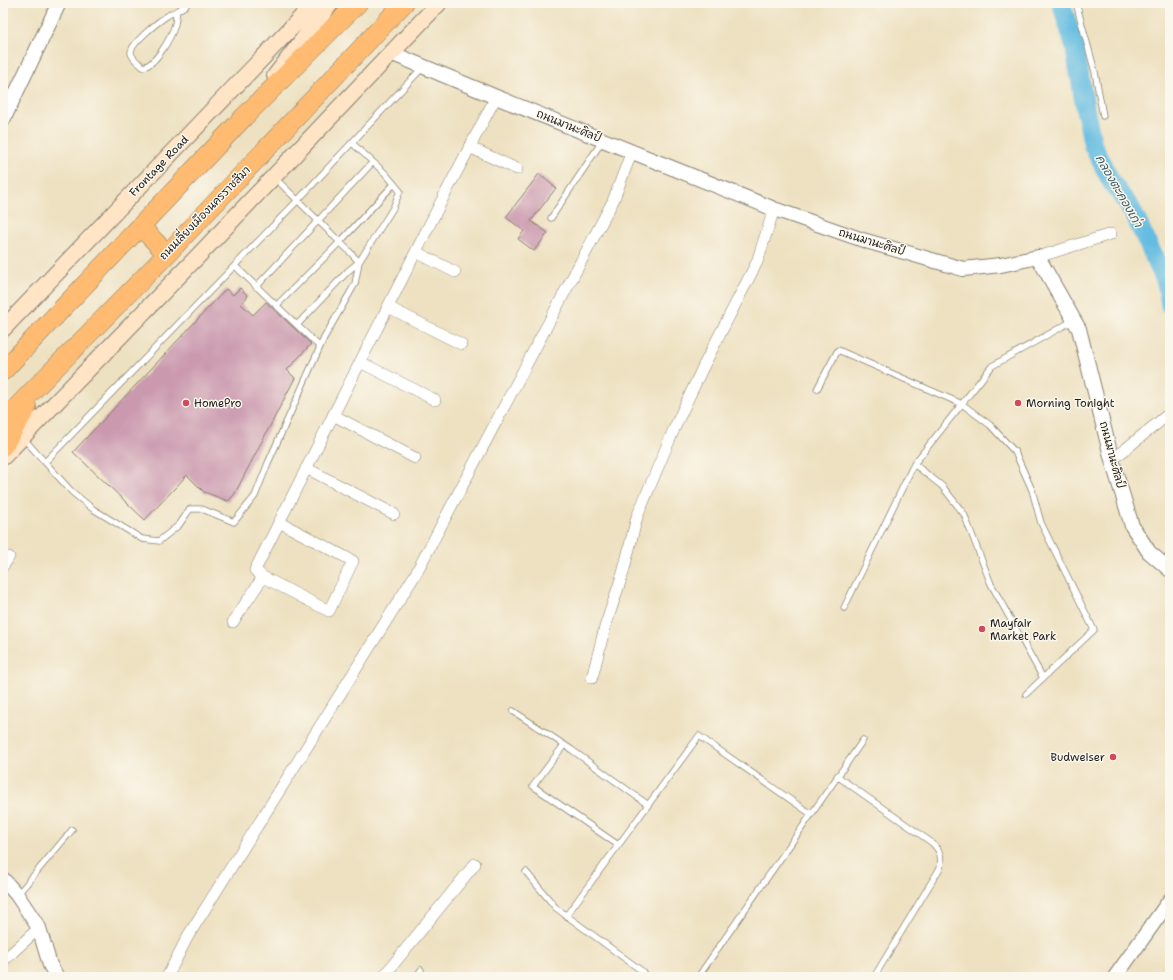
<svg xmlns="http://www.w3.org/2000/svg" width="1173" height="980" font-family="'Shantell Sans','Playpen Sans Thai',sans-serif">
	<rect width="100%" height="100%" fill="#fbf7ec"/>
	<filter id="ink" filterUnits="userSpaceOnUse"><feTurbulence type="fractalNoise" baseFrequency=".025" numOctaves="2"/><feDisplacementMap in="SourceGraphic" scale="8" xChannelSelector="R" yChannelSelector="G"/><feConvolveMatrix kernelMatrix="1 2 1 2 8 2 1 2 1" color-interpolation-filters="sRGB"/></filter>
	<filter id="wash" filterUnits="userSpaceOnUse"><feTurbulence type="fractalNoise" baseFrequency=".012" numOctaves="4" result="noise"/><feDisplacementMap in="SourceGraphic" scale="16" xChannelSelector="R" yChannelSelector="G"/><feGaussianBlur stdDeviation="0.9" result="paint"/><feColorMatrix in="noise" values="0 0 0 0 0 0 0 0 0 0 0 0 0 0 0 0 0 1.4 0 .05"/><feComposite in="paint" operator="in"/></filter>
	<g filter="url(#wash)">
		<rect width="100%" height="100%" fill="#eee1c1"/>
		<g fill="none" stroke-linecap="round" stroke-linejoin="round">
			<path stroke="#63bce1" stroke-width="19" d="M 1061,3 L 1074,44 L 1086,113 L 1093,146 L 1112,183 L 1132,210 L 1166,282 L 1170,305"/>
		</g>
		<g id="blocks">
			<path fill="#ca99ae" d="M 539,174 L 556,188 L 531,221 L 548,233 L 534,251 L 518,239 L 524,231 L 506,217 Z
				M 240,288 L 248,296 L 241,304 L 253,315 L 266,302 L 311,344 L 287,370 L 295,378 L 234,495 L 228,501 L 204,492 L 187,475 L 145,520 L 73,452 L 226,289 L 233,295 Z"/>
		</g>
	</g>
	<g filter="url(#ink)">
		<use href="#blocks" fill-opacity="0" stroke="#857e6e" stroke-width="1"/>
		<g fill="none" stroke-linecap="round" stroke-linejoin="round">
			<defs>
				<path id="service" d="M 1076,3 L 1095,72 L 1103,116
					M 177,11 C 176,15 176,20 175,24 C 172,36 156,65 143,67 C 139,63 132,59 131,53 C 130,44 159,21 167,16 C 174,11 182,10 188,3
					M 551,218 L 603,140
					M 235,266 L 320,347
					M 256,287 L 372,163
					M 276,306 L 340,242 L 394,184
					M 297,325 L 348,271 L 359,262 L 393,208 L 400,191 L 385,173 L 352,143
					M 817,389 L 838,350 L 962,404 L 990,425 L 1015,452 L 1032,490 L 1041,523 L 1094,630 L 1026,694
					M 24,439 L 72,492 L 93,509 L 142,539 L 159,541 L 179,525 L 190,509 L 202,509 L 234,522 L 255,496 L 268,463 L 324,338 L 355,284 L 359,262 L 349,251 L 275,178
					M 45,462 L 298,200 L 423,67
					M 914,464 L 942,486 L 964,514 L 991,584 L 1043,678
					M 844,608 L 914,464 L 992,366 L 1074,320
					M 513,711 L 572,750 L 647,804
					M 564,745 L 533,786 L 618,845
					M 837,776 L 931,842 C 940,850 942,856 940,868 L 874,977
					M 526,872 L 556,908 L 642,971 L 646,977
					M 17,895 L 72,830
					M 566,916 L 699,736 L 811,814
					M 416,977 L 421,970
					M 698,977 L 863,740"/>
				<path id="minor" d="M 469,147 L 517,169
					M 416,252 L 455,272
					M 1038,257 L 1111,234
					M 388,307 L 461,344
					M 360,362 L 435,400
					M 333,415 L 415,458
					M 1112,460 L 1170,413
					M 306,468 L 394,514
					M 3,566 L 9,557
					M 263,577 L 329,611 L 353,561 L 279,522
					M 233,622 L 263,577 L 255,570 L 443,198 L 496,97
					M 592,678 L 605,627 L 623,573 L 637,517 L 674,429 L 703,367 L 757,262 L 774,209
					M 3,961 L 39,928
					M 167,977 L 188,936 L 415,575 L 613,201 L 632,151
					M 383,977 L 475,864"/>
				<path id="tertiary" d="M 391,53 L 496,97 L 774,209 L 866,241 L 963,269 L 1001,265 L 1038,257 L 1079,329 L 1112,460 L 1132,526 L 1149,552 L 1170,570
					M 3,120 L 59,3
					M 3,879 L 17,895 L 39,928 L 50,965 L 57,977
					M 1115,977 L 1170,900"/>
				<path id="secondary" d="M 275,76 L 331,3
					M 3,329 L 315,3
					M 3,457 L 199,255 L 439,3"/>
				<path id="trunk" d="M 140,226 L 167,254
					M 3,371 L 244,117 L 358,3
					M 3,421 L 167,254 L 404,3
					M 3,446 L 27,407"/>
			</defs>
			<use href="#service" stroke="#857e6e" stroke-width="7"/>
			<use href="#minor" stroke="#857e6e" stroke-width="12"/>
			<use href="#tertiary" stroke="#857e6e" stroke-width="16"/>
			<use href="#secondary" stroke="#857e6e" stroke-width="18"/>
			<use href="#trunk" stroke="#857e6e" stroke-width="20"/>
			<use href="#service" stroke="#fff" stroke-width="5.5"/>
			<use href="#minor" stroke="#fff" stroke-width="11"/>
			<use href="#tertiary" stroke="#fff" stroke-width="14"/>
			<use href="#secondary" stroke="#ffe4c6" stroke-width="16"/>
			<use href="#trunk" stroke="#febb71" stroke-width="19"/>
		</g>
	</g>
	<g fill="#d1495b" stroke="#fbf7ec" stroke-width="1.5">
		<circle cx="186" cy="403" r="4"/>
		<circle cx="1018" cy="403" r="4"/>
		<circle cx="982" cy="629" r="4"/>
		<circle cx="1113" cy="757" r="4"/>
	</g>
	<g text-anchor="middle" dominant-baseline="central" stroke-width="3" stroke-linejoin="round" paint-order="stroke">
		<g font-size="11" fill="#1c1c1c" stroke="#fbf7ec">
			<text transform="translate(569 126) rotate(22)">ถนนมานะศิลป์</text>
			<text transform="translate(159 166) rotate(-46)">Frontage Road</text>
			<text transform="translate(205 213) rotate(-46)">ถนนเลี่ยงเมืองนครราชสีมา</text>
			<text transform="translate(872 242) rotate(17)">ถนนมานะศิลป์</text>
			<text transform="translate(1112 455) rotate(75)">ถนนมานะศิลป์</text>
		</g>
		<g font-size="11" fill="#1c1c1c" stroke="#fbf7ec" text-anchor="start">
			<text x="194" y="403">HomePro</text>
			<text x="1026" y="403">Morning Tonight</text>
			<text x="990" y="623">Mayfair<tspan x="990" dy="13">Market Park</tspan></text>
			<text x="1105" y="757" text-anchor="end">Budweiser</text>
		</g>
		<g font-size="12" font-style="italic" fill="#385c6b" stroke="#fbf7ec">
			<text transform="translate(1119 191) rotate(60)">คลองตะคองเก่า</text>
		</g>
	</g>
	<rect width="1173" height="980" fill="none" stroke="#fbf7ec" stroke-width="16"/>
</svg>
